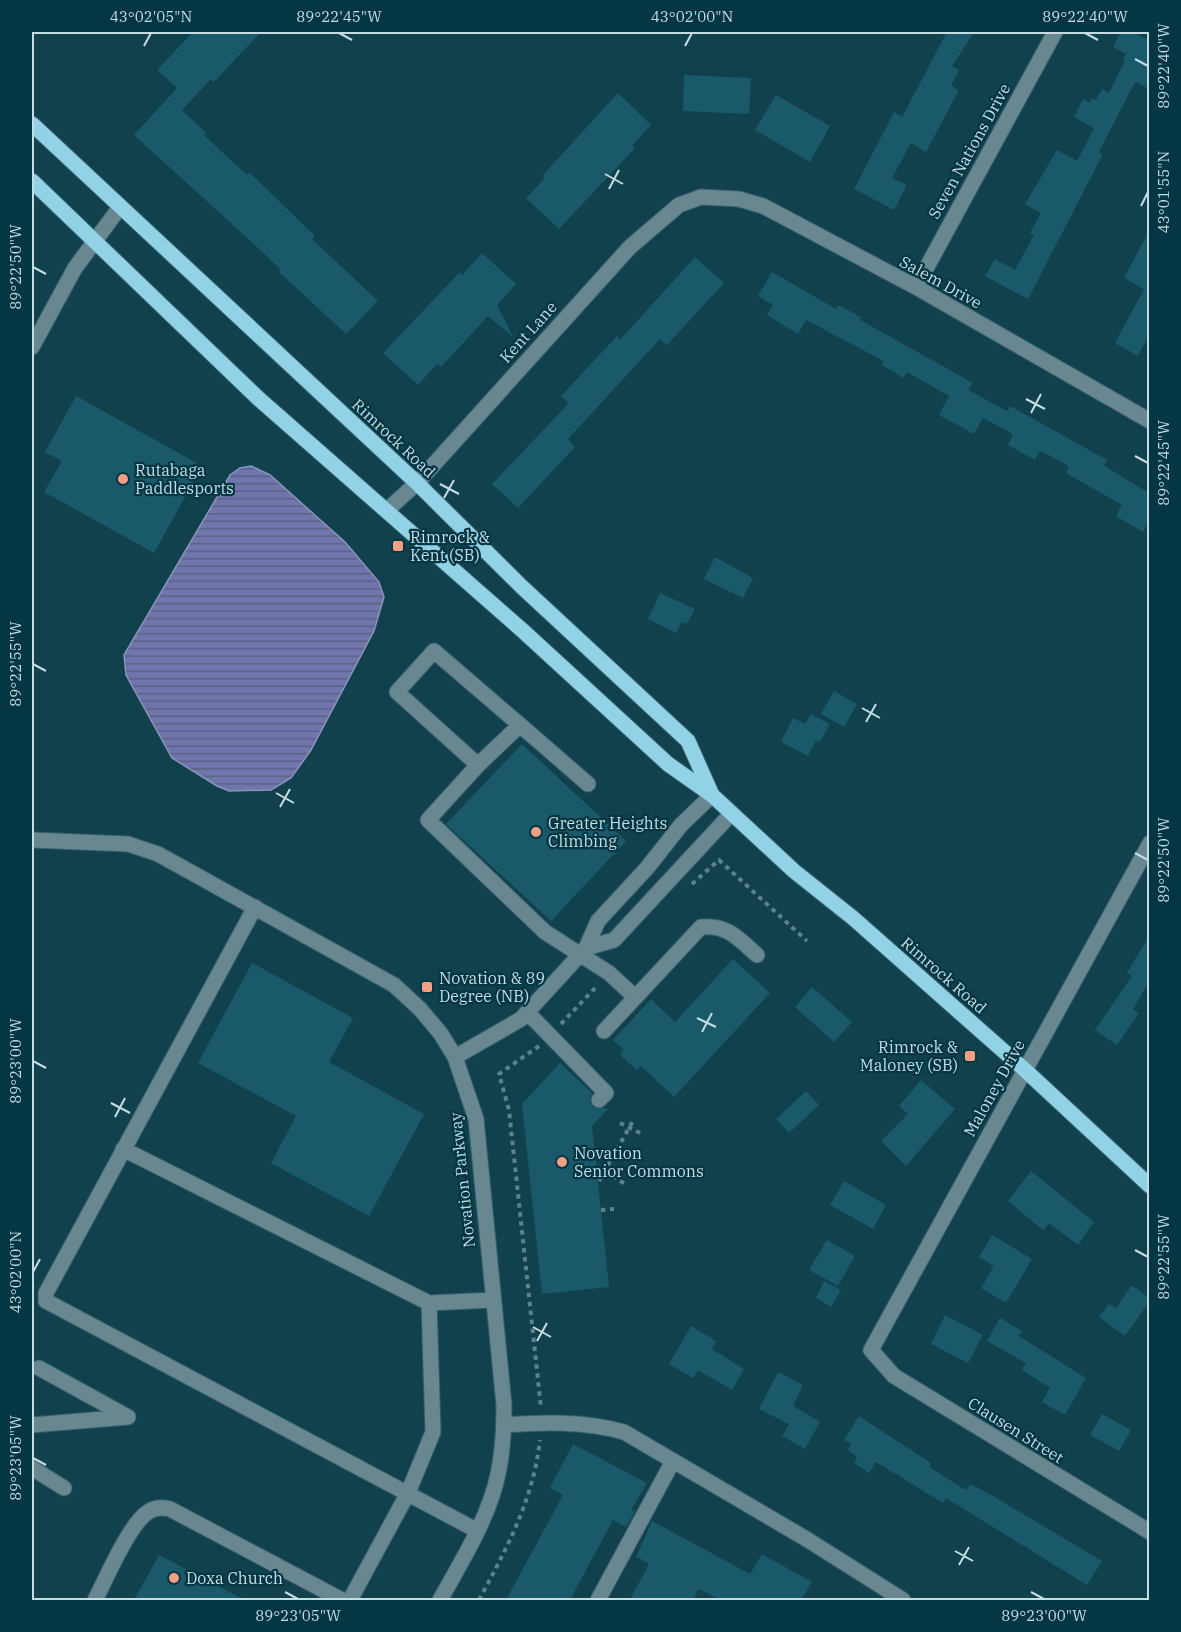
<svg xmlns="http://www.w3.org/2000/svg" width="1181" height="1632" font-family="'IBM Plex Serif',serif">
	<defs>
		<pattern id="water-rules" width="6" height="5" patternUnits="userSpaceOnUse" patternTransform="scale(1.5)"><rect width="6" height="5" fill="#7075ac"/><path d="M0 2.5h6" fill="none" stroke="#5b6182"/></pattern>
	</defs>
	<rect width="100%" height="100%" fill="#12414e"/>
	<path fill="url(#water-rules)" stroke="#8a94bc" stroke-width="1.5" d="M 251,466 L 270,475 L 345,542 L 379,582 L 384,597 L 374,631 L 311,750 L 291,778 L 271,790 L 229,791 L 217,786 L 172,758 L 126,675 L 124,655 L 230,475 L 240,468 Z"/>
	<path fill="#1a5969" d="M 193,32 L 261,32 L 214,82 L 211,79 L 182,110 L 206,133 L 204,135 L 247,175 L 249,172 L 315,236 L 312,239 L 378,301 L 346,334 L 279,272 L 281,270 L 255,245 L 134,135 L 177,88 L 157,70 Z
		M 947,32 L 974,32 L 952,66 L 959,70 L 951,86 L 959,90 L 926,152 L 911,143 L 892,178 L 907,185 L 894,210 L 854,189 L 894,112 L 902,117 Z
		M 1121,32 L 1133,32 L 1149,40 L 1149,89 L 1135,82 L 1099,152 L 1103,154 L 1028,299 L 985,276 L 995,259 L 1015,270 L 1034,235 L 1030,233 L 1041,213 L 1025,204 L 1057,150 L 1077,161 L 1094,128 L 1074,117 L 1083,99 L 1090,103 L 1092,98 L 1096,100 L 1102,89 L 1109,93 L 1125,61 L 1123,60 L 1126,54 L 1113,47 Z
		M 684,75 L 751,78 L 749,114 L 683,111 Z
		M 618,93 L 651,125 L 632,146 L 635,148 L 559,229 L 526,198 L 545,178 L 543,175 Z
		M 776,95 L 830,126 L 810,162 L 755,130 Z
		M 1149,231 L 1149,334 L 1138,356 L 1115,343 L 1144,289 L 1124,278 Z
		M 482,253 L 516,284 L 497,305 L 513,337 L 488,316 L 441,367 L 437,364 L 418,385 L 383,353 L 460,272 L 462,275 Z
		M 695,257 L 724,283 L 667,345 L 660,339 L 568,439 L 575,447 L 518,508 L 492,484 L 569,403 L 561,396 L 617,336 L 620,340 Z
		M 772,272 L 836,309 L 838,305 L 861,317 L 860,320 L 973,383 L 968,390 L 1007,411 L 1010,406 L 1107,460 L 1104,466 L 1149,493 L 1149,521 L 1143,532 L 1116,516 L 1122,505 L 1066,473 L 1069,466 L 1040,451 L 1035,460 L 1008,445 L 1013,434 L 983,418 L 974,434 L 939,415 L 949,396 L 907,372 L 904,378 L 882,365 L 884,361 L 806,320 L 798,334 L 767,315 L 773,305 L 758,296 Z
		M 76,396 L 202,466 L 154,553 L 44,492 L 62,461 L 45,452 Z
		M 715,557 L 753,578 L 743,598 L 704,579 Z
		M 660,593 L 695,609 L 687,624 L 682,622 L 676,633 L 648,619 Z
		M 834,691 L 857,704 L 844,727 L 821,714 Z
		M 811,714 L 830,724 L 820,742 L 816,740 L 808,756 L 781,742 L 793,718 L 805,724 Z
		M 522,744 L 626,841 L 551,921 L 446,824 Z
		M 1149,936 L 1149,986 L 1147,985 L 1133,1009 L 1139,1013 L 1117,1045 L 1095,1030 L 1132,976 L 1127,973 Z
		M 733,959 L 770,993 L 674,1097 L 641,1066 L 637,1070 L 620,1055 L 624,1050 L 613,1040 L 651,999 L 675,1022 Z
		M 252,963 L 353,1018 L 329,1062 L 424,1114 L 369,1216 L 271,1163 L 296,1116 L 198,1063 Z
		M 812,987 L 852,1022 L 834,1042 L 795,1007 Z
		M 560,1063 L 592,1093 L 590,1102 L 593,1107 L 608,1109 L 592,1126 L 609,1287 L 542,1294 L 522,1104 Z
		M 921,1080 L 955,1109 L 906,1166 L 881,1141 L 908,1114 L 899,1106 Z
		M 806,1091 L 819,1105 L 789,1133 L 776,1119 Z
		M 1031,1171 L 1094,1222 L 1078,1245 L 1049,1223 L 1043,1230 L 1008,1201 Z
		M 844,1181 L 886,1205 L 873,1229 L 830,1205 Z
		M 992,1235 L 1032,1259 L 1006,1303 L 981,1288 L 994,1266 L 979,1257 Z
		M 827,1240 L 855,1256 L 838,1286 L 809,1270 Z
		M 824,1281 L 841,1290 L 831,1307 L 816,1298 Z
		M 1132,1285 L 1149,1298 L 1149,1302 L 1125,1336 L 1099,1317 L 1109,1304 L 1116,1308 Z
		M 945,1315 L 983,1335 L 968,1363 L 931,1344 Z
		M 1000,1318 L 1022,1331 L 1019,1336 L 1086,1378 L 1065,1415 L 1042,1402 L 1050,1388 L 1022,1370 L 1026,1363 L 987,1341 Z
		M 691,1326 L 716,1341 L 712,1349 L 744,1369 L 732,1390 L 698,1370 L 693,1378 L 669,1364 Z
		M 778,1372 L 803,1385 L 793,1406 L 820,1422 L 805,1449 L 782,1436 L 789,1424 L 759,1409 Z
		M 1102,1414 L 1131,1430 L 1119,1451 L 1090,1435 Z
		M 859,1416 L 931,1463 L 929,1467 L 966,1490 L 970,1484 L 988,1493 L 1102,1561 L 1087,1585 L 946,1498 L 943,1503 L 876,1462 L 869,1473 L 854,1463 L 857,1457 L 848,1450 L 851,1444 L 844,1440 Z
		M 573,1444 L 647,1483 L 631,1510 L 635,1512 L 626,1527 L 613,1520 L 570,1600 L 506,1600 L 563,1495 L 550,1488 Z
		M 652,1521 L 750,1574 L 762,1554 L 812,1582 L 801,1600 L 720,1600 L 699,1589 L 693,1600 L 630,1600 L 649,1564 L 636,1557 Z
		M 159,1555 L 245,1600 L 134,1600 Z"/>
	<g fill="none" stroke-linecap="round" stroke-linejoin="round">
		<defs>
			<path id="minor" d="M 916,287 L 1055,32
				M 32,347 L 75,268 L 120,207
				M 387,510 L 417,483 L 630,247 L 679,205 L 701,197 L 739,199 L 763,206 L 916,287 L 1150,421
				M 478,765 L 397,692 L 434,651 L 520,725
				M 588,784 L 520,725 L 478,765 L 428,820 L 545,932 L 609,973 L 635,997
				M 32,840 L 128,844 L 158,854 L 394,985 L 420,1009 L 441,1034 L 455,1057 L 476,1119 L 504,1405 C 504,1429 503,1451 498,1474 C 489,1518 461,1562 440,1600
				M 1150,843 L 871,1350 L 894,1376 L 1150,1532
				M 255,907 L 46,1293 L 46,1301 L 476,1530
				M 586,948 L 614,940 L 731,814
				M 527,1012 L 606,1093 L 599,1100
				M 604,1031 L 701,927 C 727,924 739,939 757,955
				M 455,1057 L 521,1019 L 586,948 L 598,921 L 647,868 L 681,825 L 712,795
				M 123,1149 L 429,1303 L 493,1300
				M 32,1425 L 128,1417 L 39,1368
				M 504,1425 C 544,1422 585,1421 624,1432 L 808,1540 L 903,1600
				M 32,1468 L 64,1488
				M 95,1600 C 106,1579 130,1523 148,1512 C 155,1507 162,1507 170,1509 L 342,1600
				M 350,1600 L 408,1493 L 433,1432 L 429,1303
				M 598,1600 L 673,1461"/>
			<path id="major" d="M 32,124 L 417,483 L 522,587 L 688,741 L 712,795
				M 32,181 L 259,399 L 522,630 L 668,764 L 712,795 L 794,871 L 853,918 L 1025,1070 L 1150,1186"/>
		</defs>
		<use href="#minor" stroke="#36606c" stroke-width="17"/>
		<use href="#major" stroke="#36606c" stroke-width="17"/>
		<path stroke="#5d828d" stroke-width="4" stroke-dasharray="4.5 4.5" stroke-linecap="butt" d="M 692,884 L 719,860 L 807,941
			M 561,1024 L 597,986
			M 539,1046 L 499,1074 L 509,1110 L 541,1408
			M 620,1123 L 642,1134
			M 605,1171 L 625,1184
			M 599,1181 L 634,1119
			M 601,1210 L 614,1209
			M 479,1600 C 507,1548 533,1500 540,1440"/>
		<use href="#minor" stroke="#688791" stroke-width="15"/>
		<use href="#major" stroke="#91d2e7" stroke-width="15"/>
	</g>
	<path fill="none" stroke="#c5dce3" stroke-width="2" d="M 339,33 L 352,40M 1085,33 L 1098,40M 144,46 L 151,33M 685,46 L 692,33M 1135,59 L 1148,66M 605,174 L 623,184M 609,189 L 619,170M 1141,206 L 1148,192M 33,267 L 46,274M 1026,399 L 1045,409M 1031,413 L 1041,394M 1135,456 L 1148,463M 440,484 L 459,494M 444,498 L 454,480M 33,664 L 46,671M 862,708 L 880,718M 866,722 L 876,704M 276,793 L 294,803M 280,807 L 290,789M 1135,853 L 1148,860M 697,1018 L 716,1027M 702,1032 L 712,1013M 33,1061 L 46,1068M 111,1103 L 130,1113M 115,1117 L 125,1098M 1135,1250 L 1148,1257M 33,1272 L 40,1259M 533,1327 L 551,1337M 537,1341 L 547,1323M 33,1458 L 46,1465M 955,1551 L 973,1561M 959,1565 L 969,1547M 285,1592 L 298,1599M 1031,1592 L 1044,1599"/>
	<g fill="#f39f83" stroke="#043743" stroke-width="2">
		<circle cx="123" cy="479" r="6"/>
		<rect x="392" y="540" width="12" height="12" rx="3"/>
		<circle cx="536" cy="832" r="6"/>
		<rect x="421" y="981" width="12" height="12" rx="3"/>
		<rect x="964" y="1050" width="12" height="12" rx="3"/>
		<circle cx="562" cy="1162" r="6"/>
		<circle cx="174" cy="1578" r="6"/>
	</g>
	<g text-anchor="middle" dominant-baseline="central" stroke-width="4.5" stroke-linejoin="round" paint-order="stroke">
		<g font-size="16" fill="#c5dce3" stroke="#043743">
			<text transform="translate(969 151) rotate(-61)">Seven Nations Drive</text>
			<text transform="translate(941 282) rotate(29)">Salem Drive</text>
			<text transform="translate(528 332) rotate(-48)">Kent Lane</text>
			<text transform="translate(394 438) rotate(43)">Rimrock Road</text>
			<text transform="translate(944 975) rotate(41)">Rimrock Road</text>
			<text transform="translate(994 1088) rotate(-61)">Maloney Drive</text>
			<text transform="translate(462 1180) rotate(-96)">Novation Parkway</text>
			<text transform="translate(1016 1430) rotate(32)">Clausen Street</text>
		</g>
		<g font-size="16" fill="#c5dce3" stroke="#043743" text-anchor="start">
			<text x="135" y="470">Rutabaga<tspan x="135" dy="18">Paddlesports</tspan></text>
			<text x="410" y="537">Rimrock &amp;<tspan x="410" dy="18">Kent (SB)</tspan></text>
			<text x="548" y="823">Greater Heights<tspan x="548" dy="18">Climbing</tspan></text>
			<text x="439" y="978">Novation &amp; 89<tspan x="439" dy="18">Degree (NB)</tspan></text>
			<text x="958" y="1047" text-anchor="end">Rimrock &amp;<tspan x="958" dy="18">Maloney (SB)</tspan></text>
			<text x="574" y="1153">Novation<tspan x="574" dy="18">Senior Commons</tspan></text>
			<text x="186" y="1578">Doxa Church</text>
		</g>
	</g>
	<rect width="1181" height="1632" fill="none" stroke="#043743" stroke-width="66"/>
	<rect x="33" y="33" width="1115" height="1566" fill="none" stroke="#c5dce3" stroke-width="2"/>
	<g font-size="15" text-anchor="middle" fill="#c5dce3">
		<text x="151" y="22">43°02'05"N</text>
		<text x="339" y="22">89°22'45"W</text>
		<text x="692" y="22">43°02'00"N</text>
		<text x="1085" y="22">89°22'40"W</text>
		<text transform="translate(1164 66) rotate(-90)" y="5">89°22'40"W</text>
		<text transform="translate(1164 192) rotate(-90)" y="5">43°01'55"N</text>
		<text transform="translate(16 267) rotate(-90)" y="5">89°22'50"W</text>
		<text transform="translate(1164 463) rotate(-90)" y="5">89°22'45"W</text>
		<text transform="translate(16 664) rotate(-90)" y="5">89°22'55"W</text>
		<text transform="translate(1164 860) rotate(-90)" y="5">89°22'50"W</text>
		<text transform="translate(16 1061) rotate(-90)" y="5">89°23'00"W</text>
		<text transform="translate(1164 1257) rotate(-90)" y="5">89°22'55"W</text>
		<text transform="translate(16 1272) rotate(-90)" y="5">43°02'00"N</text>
		<text transform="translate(16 1458) rotate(-90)" y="5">89°23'05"W</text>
		<text x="298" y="1621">89°23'05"W</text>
		<text x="1044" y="1621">89°23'00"W</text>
	</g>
</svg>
